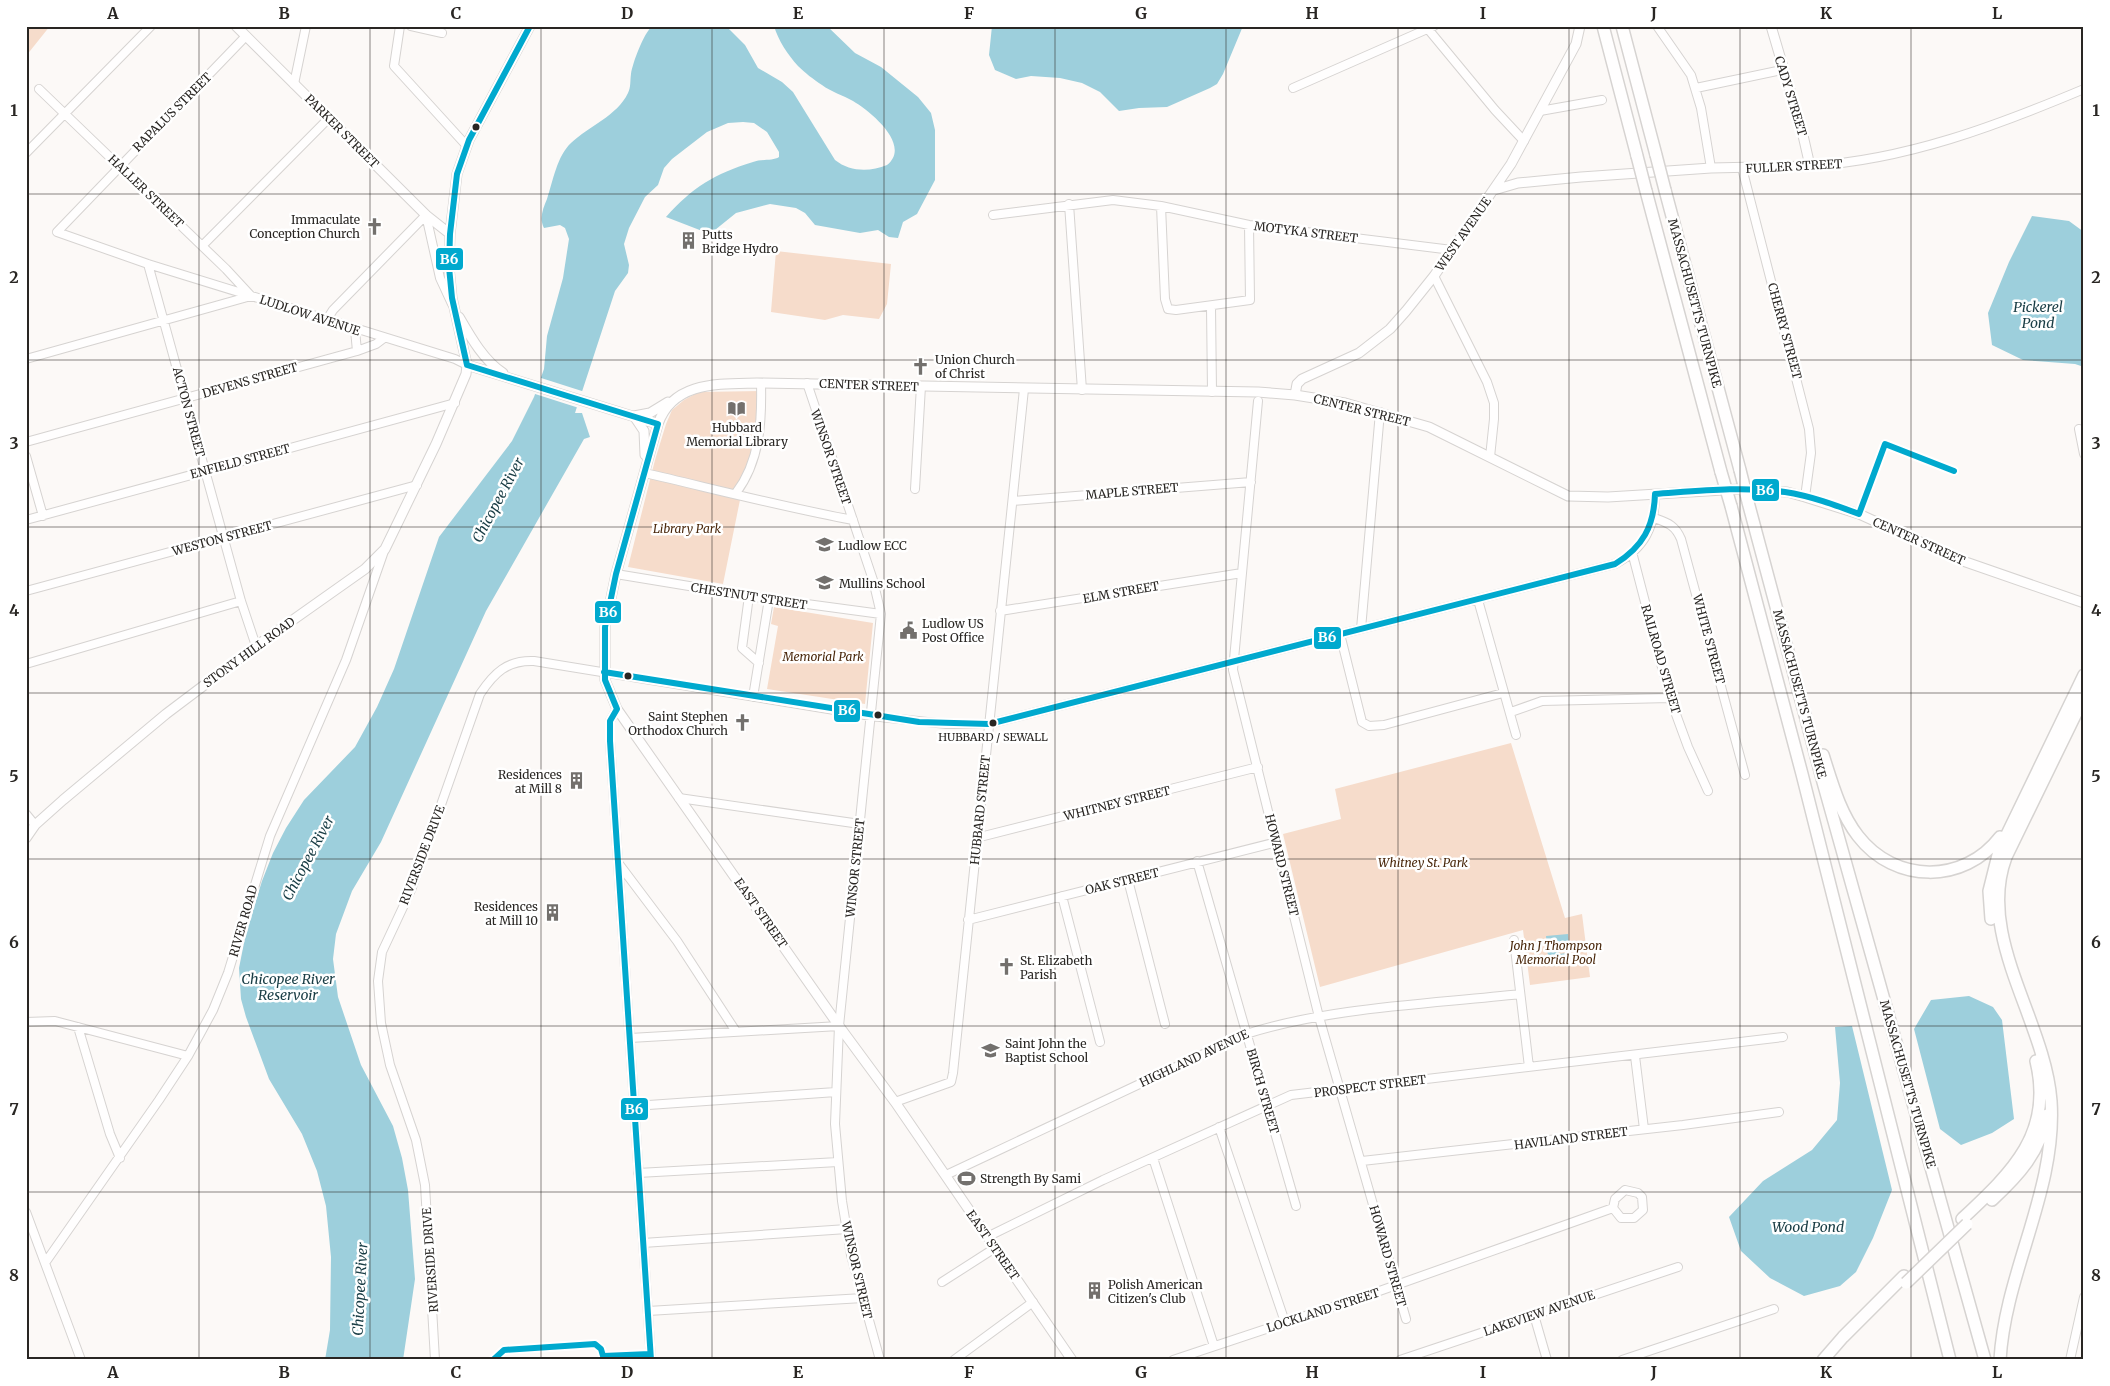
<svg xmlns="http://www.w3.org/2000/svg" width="2110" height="1386" font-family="Merriweather,serif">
	<rect width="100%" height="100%" fill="#fcf9f7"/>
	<path fill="#f6dccb" d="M 26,26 L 50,26 L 26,56 Z
		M 776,251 L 891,264 L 887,304 L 879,319 L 843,315 L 825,320 L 771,312 Z
		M 761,391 L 758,443 L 736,493 L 741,495 L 723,584 L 628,567 L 655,460 L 666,424 L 672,410 L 684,400 L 699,392 Z
		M 774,607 L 873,623 L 865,704 L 767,689 L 778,626 L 771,624 Z
		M 1511,743 L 1565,918 L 1582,914 L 1590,977 L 1530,985 L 1523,930 L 1320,987 L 1283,834 L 1341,819 L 1335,789 Z"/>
	<path fill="#9dcfdc" d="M 652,26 L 726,26 L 745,45 L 758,68 L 782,82 L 793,92 L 835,160 C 850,172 870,172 887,165 C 912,145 870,111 853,101 C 843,95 831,92 822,85 C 814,80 804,72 798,66 C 788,55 778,40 774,26 L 827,26 L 855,53 L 881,67 L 918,97 L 931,113 L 935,130 L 935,180 L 917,214 L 903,222 L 898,238 L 889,237 L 878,230 L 860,233 L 815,225 L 805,213 L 796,208 L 770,204 L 736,213 L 710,234 L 666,217 C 693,187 714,174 753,162 C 761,159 773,161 779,157 L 779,152 L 767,132 L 754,123 L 743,122 L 728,123 L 707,132 L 672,159 L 664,168 L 658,185 L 645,197 L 629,228 L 624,244 L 629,265 L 628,273 L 615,291 L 575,413 L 582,413 L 590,437 L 584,439 L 486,611 L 381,842 L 352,891 L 336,934 L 333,959 L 338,997 L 361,1065 L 393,1126 L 402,1158 L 408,1190 L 415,1279 L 403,1360 L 325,1360 L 330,1330 L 331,1257 L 326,1206 L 317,1171 L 302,1134 L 269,1079 L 246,1017 L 241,999 L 239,968 L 246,933 L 262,881 L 273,853 L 286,828 L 304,800 L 355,747 L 377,707 L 394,669 L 439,537 L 512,441 L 534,397 L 544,369 L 547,336 L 563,278 L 569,239 L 565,228 L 560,225 L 544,228 C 539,219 543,208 547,199 C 553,181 557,156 571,143 C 589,126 617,116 628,93 C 631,87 630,81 631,74 C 633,62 643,35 652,26 Z
		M 992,26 L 1243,26 L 1223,74 L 1217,84 L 1210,88 L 1167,107 L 1139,108 L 1119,111 L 1100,92 L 1082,83 L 1060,78 L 1031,76 L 1016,79 L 995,70 L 989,55 Z
		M 2032,216 L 2069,221 L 2084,232 L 2084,367 L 2075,364 L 2023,360 L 1992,345 L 1988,313 L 2009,262 Z
		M 1568,934 L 1569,946 L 1558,948 L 1559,954 L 1567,953 L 1568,959 L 1551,960 L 1548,957 L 1546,936 Z
		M 1969,996 L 1993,1007 L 2002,1020 L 2014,1119 L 1992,1133 L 1961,1145 L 1940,1129 L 1914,1029 L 1931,1000 Z
		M 1852,1026 L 1892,1190 L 1873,1238 L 1856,1272 L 1840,1286 L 1804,1296 L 1770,1278 L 1741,1251 L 1729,1217 L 1763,1181 L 1812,1150 L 1837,1120 L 1840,1083 L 1835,1027 Z"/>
	<path fill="#fcf9f7" d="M 538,377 L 585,392 L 579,408 L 532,393 Z"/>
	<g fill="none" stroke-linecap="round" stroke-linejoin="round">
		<defs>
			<path id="minor" d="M 400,26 L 394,66 L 466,145
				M 411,26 L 442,33
				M 1657,26 L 1691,75 L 1701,108 L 1711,168
				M 1428,29 L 1495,110 L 1524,141
				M 246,36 L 57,232 L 148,264 L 455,359 L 467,365
				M 294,84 L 306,26
				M 1293,88 L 1434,26
				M 1696,88 L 1782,70
				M 1540,111 L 1602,100
				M 26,153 L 151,26
				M 1810,166 C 1906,160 1996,126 2084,89
				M 1742,168 L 1809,429 L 1811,453 L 1805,497
				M 1069,204 L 1082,390
				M 1161,206 L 1165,299 L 1168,309 L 1176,310 L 1250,300 L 1249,225
				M 426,215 L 440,278 L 452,304
				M 993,215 L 1113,200 L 1161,206 L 1249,225 L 1452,250
				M 202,246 L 329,118
				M 148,264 L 241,601 L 256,646
				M 1434,276 L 1487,382 L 1494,403 L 1494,419 L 1490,457
				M 1211,307 L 1212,392
				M 326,321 L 333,310 L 426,215
				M 357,351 L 376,344 L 384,338
				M 26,359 L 251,296 L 226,269 L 39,89
				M 807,383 L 873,580 L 881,614 L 839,1026 L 835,1124 L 842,1201 L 851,1255 L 880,1360
				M 1258,401 L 1233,670 L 1319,1017 L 1406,1319
				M 2079,429 L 2084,454
				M 26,442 L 357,351 L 355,330
				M 26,456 L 43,516
				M 645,473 C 714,489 783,507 853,520
				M 915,489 L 921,386
				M 736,493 C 760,461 762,422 761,383
				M 1013,501 L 1251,482
				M 1654,518 C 1668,523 1675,525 1681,539 L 1745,775
				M 26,520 L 455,403
				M 1632,552 L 1670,698 L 1688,747 L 1708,791
				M 616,574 L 762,598 L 881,614
				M 26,591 L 417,485
				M 749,596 L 742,648 L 759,663
				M 1478,600 L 1516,735
				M 1000,611 L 1242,573
				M 1361,629 L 1380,412
				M 1340,634 L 1362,722 L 1369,726 L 1384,725 L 1503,693
				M 26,664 L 241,601
				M 753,697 L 769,599
				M 617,709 L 610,721 L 610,741 L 651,1360
				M 1511,712 L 1542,701 L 1670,698
				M 679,798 L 860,824
				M 26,814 L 35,825
				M 976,838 L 1258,767
				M 1197,861 L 1296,1206
				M 619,864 L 677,941 L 735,1030
				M 1128,880 L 1165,1024
				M 1062,896 L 1100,1042
				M 968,920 L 1277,842
				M 1514,940 L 1529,1067
				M 26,1022 L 55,1021 L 188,1056
				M 78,1027 L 110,1134 L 120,1158
				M 630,1038 L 839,1026
				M 1635,1056 L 1644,1129
				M 895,1102 L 951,1082 L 953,1073 L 1024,389
				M 634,1106 L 836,1092
				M 1219,1127 L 1285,1322
				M 1153,1158 L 1214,1346
				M 1362,1161 L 1683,1125 L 1779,1112
				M 638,1173 L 838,1162
				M 946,1175 L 1246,1034 C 1331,1007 1432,1004 1520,994
				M 26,1212 L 81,1360
				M 987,1237 L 1103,1180 L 1291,1095 L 1783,1037
				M 643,1243 L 847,1229
				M 45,1263 L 159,1100 L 188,1056 L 213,1010 L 228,973 L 270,836 L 346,660 L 384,551
				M 942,1282 L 995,1248
				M 648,1311 L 863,1298
				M 1534,1315 L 1547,1360
				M 435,1360 L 425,1185 L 416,1140 L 390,1065 L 381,1023 L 378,981 L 382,952 L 411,890 L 480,694 C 494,673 507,660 534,661 L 871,716 L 946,724 L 989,724 L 1615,564 C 1645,548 1655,527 1655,494
				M 954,1360 L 1033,1302
				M 1173,1360 L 1371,1294 L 1613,1208 L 1621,1218 L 1634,1218 L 1643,1210 L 1642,1197 L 1638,1193 L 1625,1190 L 1615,1199 L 1613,1208
				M 1400,1360 L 1678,1267
				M 1622,1360 L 1774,1309
				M 2070,1360 L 2084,1297"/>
			<path id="major" d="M 236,26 L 426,215 L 450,234
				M 1494,190 L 1518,183 L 1581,177 L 1711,168 L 1810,166 L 1802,131 L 1771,26
				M 459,317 C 470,336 484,361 503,373
				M 467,365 L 658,424
				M 1295,395 L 1297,384 L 1302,379 L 1359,353 L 1390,329 L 1406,311 L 1434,276 L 1511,164 L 1576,44 L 1580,26
				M 634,416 L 644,431 L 645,455
				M 634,416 L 650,413 L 668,402
				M 26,838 L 35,825 L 63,800 L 166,714 L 256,646 L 365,569 L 385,549 L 436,444 L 466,374 L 467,365 L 452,298 L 449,267 L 450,234 L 457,174 L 469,140 L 530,26
				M 1072,1360 L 895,1102 L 839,1026 L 617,709 L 605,680 L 605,627 L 616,574 L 658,424 C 673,381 719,384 757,383 L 1258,392 L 1295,395 L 1345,403 L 1429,427 L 1568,496 L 1608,497 L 1740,489 L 1787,492 L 1805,497 L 1859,514 L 1960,560 L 2084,603"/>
			<path id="highway" d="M 1603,26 L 1637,156
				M 1622,26 L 1656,155
				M 1665,190 L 1740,470
				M 1646,191 L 1721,472
				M 1748,502 L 1823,782 L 1985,1360
				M 1731,506 L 1802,774 L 1950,1360
				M 1823,755 C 1832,783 1840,813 1858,836 C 1895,884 1964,884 2000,837
				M 1991,919 L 1989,891 L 1999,851 L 2084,675
				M 1992,1200 C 2019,1175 2040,1152 2047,1115
				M 1962,1219 C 2011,1173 2054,1134 2036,1061
				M 1823,1360 L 1843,1337 L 1904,1276
				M 2000,1360 C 2005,1272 2057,1190 2051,1101 C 2045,1020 1976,937 2006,857 L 2084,697"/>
		</defs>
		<use href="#minor" stroke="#d6d3d1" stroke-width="10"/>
		<use href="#major" stroke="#d6d3d1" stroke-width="11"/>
		<use href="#highway" stroke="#d6d3d1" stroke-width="14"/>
		<use href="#minor" stroke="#fffefe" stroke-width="8"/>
		<use href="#major" stroke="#fffefe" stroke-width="9"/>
		<use href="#highway" stroke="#fffefe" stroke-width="11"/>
		<defs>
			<path id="highway-bridge" d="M 1656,155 L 1665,190
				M 1637,156 L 1646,191
				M 1740,470 L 1748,502
				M 1721,472 L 1731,506
				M 1906,1283 L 1967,1224"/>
		</defs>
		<use href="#highway-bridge" stroke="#d6d3d1" stroke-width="14" stroke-linecap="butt"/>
		<use href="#highway-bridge" stroke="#fffefe" stroke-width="11"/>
		<defs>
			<path id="bus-1" d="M 530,26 L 469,140 L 457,174 L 450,234 L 449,267 L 452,298 L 467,365 L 658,424 L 616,574 L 605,627 L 605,680 L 617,709 L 610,721 L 610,741 L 651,1360
				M 604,672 L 919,722 L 989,724 L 1615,564 C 1643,547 1654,526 1655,494 C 1698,491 1742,486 1785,492 C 1811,496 1835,505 1859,514 L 1885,444 L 1954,471
				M 493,1360 L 504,1350 L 595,1344 L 601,1349 L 603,1356 L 650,1354"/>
		</defs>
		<use href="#bus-1" stroke="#fff" stroke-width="10"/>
		<use href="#bus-1" stroke="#00a9ce" stroke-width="6"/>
	</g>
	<path fill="none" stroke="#292623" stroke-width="1" stroke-opacity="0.55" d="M 199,26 L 199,1360M 370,26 L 370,1360M 541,26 L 541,1360M 712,26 L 712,1360M 884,26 L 884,1360M 1055,26 L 1055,1360M 1226,26 L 1226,1360M 1398,26 L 1398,1360M 1569,26 L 1569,1360M 1740,26 L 1740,1360M 1911,26 L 1911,1360M 26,194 L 2084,194M 26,360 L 2084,360M 26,527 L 2084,527M 26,693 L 2084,693M 26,859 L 2084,859M 26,1026 L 2084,1026M 26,1192 L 2084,1192"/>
	<defs>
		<symbol id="church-bare" viewBox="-9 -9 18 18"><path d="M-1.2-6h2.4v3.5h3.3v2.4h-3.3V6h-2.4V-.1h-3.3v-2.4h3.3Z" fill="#73706d" stroke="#fff" stroke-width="2.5" paint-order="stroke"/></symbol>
		<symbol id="building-bare" viewBox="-9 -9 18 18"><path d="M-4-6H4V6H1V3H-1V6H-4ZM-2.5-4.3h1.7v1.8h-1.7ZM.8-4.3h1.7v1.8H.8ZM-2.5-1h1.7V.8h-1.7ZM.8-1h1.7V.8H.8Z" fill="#73706d" stroke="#fff" stroke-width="2.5" paint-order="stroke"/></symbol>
		<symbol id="library-bare" viewBox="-9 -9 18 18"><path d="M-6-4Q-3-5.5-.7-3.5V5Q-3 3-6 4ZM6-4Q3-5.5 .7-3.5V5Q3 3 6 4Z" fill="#73706d" stroke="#fff" stroke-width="2.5" paint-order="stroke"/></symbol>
		<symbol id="school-bare" viewBox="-9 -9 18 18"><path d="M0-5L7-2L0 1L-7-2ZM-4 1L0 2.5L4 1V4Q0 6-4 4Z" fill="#73706d" stroke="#fff" stroke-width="2.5" paint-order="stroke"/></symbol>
		<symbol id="civic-bare" viewBox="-9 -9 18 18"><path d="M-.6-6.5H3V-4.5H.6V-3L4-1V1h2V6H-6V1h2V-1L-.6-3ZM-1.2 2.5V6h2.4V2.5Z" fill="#73706d" stroke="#fff" stroke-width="2.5" paint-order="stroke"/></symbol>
		<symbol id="stadium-bare" viewBox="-9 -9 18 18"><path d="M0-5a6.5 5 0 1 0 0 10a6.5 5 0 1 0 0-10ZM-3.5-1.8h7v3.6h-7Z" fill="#73706d" stroke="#fff" stroke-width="2.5" paint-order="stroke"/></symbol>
	</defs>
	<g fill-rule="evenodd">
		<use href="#church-bare" x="362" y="214" width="25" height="25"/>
		<use href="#building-bare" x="676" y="228" width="25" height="25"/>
		<use href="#church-bare" x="908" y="354" width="25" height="25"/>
		<use href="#library-bare" x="724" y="396" width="25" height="25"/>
		<use href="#school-bare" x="812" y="532" width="25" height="25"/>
		<use href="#school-bare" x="812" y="570" width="25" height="25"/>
		<use href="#civic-bare" x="896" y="618" width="25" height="25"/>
		<use href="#church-bare" x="730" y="710" width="25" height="25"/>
		<use href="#building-bare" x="564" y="768" width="25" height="25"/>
		<use href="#building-bare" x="540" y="900" width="25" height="25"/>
		<use href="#church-bare" x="994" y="954" width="25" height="25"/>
		<use href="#school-bare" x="978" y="1038" width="25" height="25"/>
		<use href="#stadium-bare" x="954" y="1166" width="25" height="25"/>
		<use href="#building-bare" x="1082" y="1278" width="25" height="25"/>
	</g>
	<g fill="#292623" stroke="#fff" stroke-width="2">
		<circle cx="476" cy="127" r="4.5"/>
		<circle cx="628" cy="676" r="4.5"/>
		<circle cx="878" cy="715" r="4.5"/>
		<circle cx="993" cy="723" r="4.5"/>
	</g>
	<g text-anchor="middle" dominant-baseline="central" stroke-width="5" stroke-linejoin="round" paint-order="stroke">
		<g font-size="11" fill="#292623" stroke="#fff">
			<text x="993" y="737">HUBBARD / SEWALL</text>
		</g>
		<g font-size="12" fill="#292623" stroke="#fff">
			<text transform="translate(1791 96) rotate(73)">CADY STREET</text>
			<text transform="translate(172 112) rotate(-45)">RAPALUS STREET</text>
			<text transform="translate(342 131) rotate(45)">PARKER STREET</text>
			<text transform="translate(1794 166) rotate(-3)">FULLER STREET</text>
			<text transform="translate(146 191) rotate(44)">HALLER STREET</text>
			<text transform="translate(1306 232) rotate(7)">MOTYKA STREET</text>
			<text transform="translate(1463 234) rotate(-55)">WEST AVENUE</text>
			<text transform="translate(1695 303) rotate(75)">MASSACHUSETTS TURNPIKE</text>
			<text transform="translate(310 315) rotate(18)">LUDLOW AVENUE</text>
			<text transform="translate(1785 331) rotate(75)">CHERRY STREET</text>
			<text transform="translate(250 380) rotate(-16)">DEVENS STREET</text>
			<text transform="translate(869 385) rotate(2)">CENTER STREET</text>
			<text transform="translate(1362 410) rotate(14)">CENTER STREET</text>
			<text transform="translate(189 412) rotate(75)">ACTON STREET</text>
			<text transform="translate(831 457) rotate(71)">WINSOR STREET</text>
			<text transform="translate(240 461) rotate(-15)">ENFIELD STREET</text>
			<text transform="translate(1132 491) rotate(-5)">MAPLE STREET</text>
			<text transform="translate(222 538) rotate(-15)">WESTON STREET</text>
			<text transform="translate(1919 541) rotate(24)">CENTER STREET</text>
			<text transform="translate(1121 592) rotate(-10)">ELM STREET</text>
			<text transform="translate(749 596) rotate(9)">CHESTNUT STREET</text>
			<text transform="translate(1709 639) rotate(75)">WHITE STREET</text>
			<text transform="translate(249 652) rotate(-36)">STONY HILL ROAD</text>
			<text transform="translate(1661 659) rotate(74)">RAILROAD STREET</text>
			<text transform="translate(1800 694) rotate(75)">MASSACHUSETTS TURNPIKE</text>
			<text transform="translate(1117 803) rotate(-14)">WHITNEY STREET</text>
			<text transform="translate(980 810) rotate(-84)">HUBBARD STREET</text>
			<text transform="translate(422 855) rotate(-69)">RIVERSIDE DRIVE</text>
			<text transform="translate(1282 865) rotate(76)">HOWARD STREET</text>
			<text transform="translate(855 868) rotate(-84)">WINSOR STREET</text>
			<text transform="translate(1122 881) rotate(-14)">OAK STREET</text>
			<text transform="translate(761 913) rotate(55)">EAST STREET</text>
			<text transform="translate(243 921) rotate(-74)">RIVER ROAD</text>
			<text transform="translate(1194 1058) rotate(-25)">HIGHLAND AVENUE</text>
			<text transform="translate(1908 1084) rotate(74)">MASSACHUSETTS TURNPIKE</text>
			<text transform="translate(1370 1086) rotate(-7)">PROSPECT STREET</text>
			<text transform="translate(1263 1091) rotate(74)">BIRCH STREET</text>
			<text transform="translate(1571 1138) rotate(-7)">HAVILAND STREET</text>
			<text transform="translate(993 1245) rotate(55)">EAST STREET</text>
			<text transform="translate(1388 1256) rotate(74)">HOWARD STREET</text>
			<text transform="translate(430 1260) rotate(-94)">RIVERSIDE DRIVE</text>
			<text transform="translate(857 1270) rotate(77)">WINSOR STREET</text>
			<text transform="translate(1323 1310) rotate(-18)">LOCKLAND STREET</text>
			<text transform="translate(1539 1313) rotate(-19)">LAKEVIEW AVENUE</text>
		</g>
		<g font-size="12" fill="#292623" stroke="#fff" text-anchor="start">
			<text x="360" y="219" text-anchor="end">Immaculate<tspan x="360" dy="14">Conception Church</tspan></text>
			<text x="702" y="234">Putts<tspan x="702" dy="14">Bridge Hydro</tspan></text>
			<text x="935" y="359">Union Church<tspan x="935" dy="14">of Christ</tspan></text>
			<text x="737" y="427" text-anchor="middle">Hubbard<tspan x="737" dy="14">Memorial Library</tspan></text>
			<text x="838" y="545">Ludlow ECC</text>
			<text x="839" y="583">Mullins School</text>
			<text x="922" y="623">Ludlow US<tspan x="922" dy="14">Post Office</tspan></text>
			<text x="728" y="716" text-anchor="end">Saint Stephen<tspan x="728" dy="14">Orthodox Church</tspan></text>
			<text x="562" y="774" text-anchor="end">Residences<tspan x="562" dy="14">at Mill 8</tspan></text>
			<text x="538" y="906" text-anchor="end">Residences<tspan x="538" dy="14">at Mill 10</tspan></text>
			<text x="1020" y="960">St. Elizabeth<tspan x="1020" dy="14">Parish</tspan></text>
			<text x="1005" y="1043">Saint John the<tspan x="1005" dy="14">Baptist School</tspan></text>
			<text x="980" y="1178">Strength By Sami</text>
			<text x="1108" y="1284">Polish American<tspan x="1108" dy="14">Citizen's Club</tspan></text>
		</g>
		<g font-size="12" font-style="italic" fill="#4a280c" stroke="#fff">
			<text x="687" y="528">Library Park</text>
			<text x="823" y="656">Memorial Park</text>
			<text x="1423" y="862">Whitney St. Park</text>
			<text x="1556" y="945">John J Thompson<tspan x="1556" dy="14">Memorial Pool</tspan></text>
		</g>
		<g font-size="14" font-style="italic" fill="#183c44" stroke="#fff">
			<text x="2038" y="307">Pickerel<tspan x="2038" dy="16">Pond</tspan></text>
			<text transform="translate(498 500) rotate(-62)">Chicopee River</text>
			<text transform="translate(308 858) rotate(-62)">Chicopee River</text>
			<text x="288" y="979">Chicopee River<tspan x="288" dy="16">Reservoir</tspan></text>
			<text x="1808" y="1227">Wood Pond</text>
			<text transform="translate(360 1289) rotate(-87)">Chicopee River</text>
		</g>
	</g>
	<g stroke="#fff" stroke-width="2">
		<rect x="435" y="247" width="29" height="24" rx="5" fill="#00a9ce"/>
		<rect x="1751" y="478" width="29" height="24" rx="5" fill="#00a9ce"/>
		<rect x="594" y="600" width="28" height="24" rx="5" fill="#00a9ce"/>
		<rect x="1313" y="626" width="29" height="24" rx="5" fill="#00a9ce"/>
		<rect x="833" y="699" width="28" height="24" rx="5" fill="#00a9ce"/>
		<rect x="620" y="1097" width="29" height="24" rx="5" fill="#00a9ce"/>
	</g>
	<g font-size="14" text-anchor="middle" font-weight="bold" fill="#fff">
		<text x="449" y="264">B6</text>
		<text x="1765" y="495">B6</text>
		<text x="608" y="617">B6</text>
		<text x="1327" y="642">B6</text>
		<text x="847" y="715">B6</text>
		<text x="634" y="1114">B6</text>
	</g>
	<rect width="2110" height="1386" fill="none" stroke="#ffffff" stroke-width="55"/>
	<rect x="28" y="28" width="2054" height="1330" fill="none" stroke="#292623" stroke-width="2"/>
	<g font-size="16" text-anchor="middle" font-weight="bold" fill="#292623">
		<text x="113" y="19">A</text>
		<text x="284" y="19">B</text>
		<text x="456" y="19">C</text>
		<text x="627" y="19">D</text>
		<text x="798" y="19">E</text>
		<text x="969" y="19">F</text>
		<text x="1141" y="19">G</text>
		<text x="1312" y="19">H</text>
		<text x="1483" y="19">I</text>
		<text x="1654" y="19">J</text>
		<text x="1826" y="19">K</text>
		<text x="1997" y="19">L</text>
		<text x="14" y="116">1</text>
		<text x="2096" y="116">1</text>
		<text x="14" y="283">2</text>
		<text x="2096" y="283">2</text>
		<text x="14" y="449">3</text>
		<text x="2096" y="449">3</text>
		<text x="14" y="616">4</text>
		<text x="2096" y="616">4</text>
		<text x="14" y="782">5</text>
		<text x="2096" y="782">5</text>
		<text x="14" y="948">6</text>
		<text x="2096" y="948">6</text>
		<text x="14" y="1115">7</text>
		<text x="2096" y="1115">7</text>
		<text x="14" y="1281">8</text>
		<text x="2096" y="1281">8</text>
		<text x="113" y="1378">A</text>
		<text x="284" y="1378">B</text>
		<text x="456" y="1378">C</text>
		<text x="627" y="1378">D</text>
		<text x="798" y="1378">E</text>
		<text x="969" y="1378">F</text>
		<text x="1141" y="1378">G</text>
		<text x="1312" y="1378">H</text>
		<text x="1483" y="1378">I</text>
		<text x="1654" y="1378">J</text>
		<text x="1826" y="1378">K</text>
		<text x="1997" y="1378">L</text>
	</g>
</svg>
